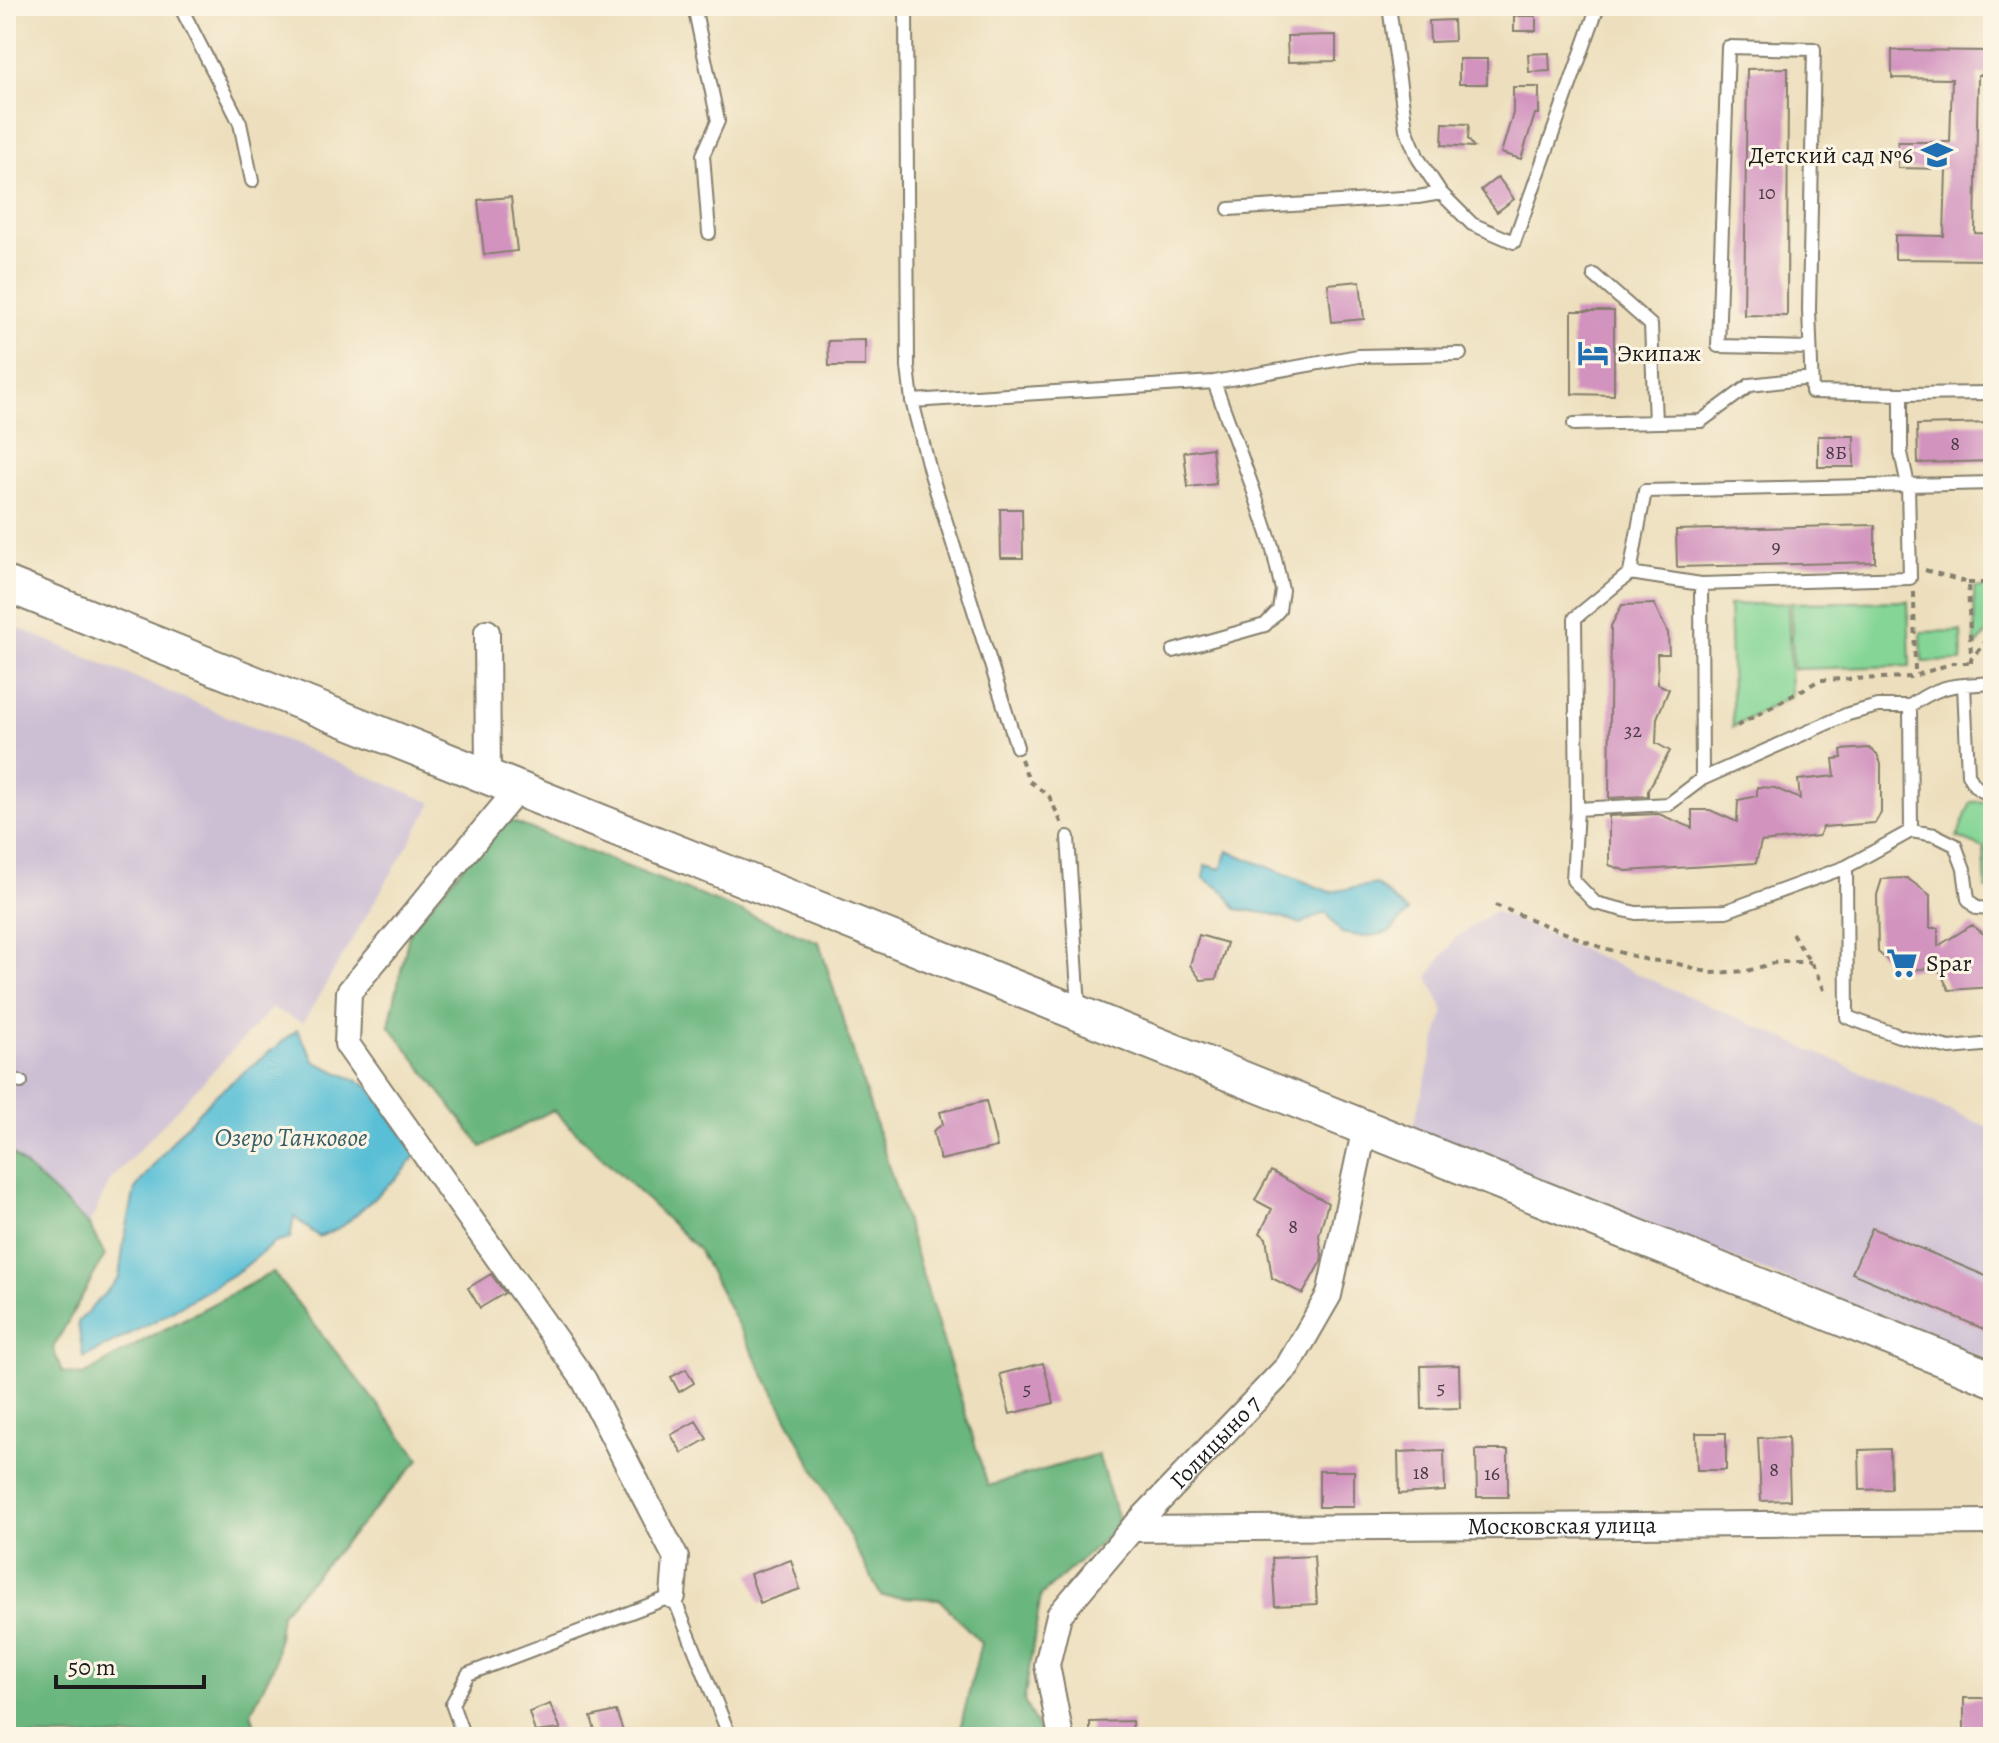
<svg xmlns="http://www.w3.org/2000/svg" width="1999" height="1743" font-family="Alegreya,serif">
	<rect width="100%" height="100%" fill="#fcf5e5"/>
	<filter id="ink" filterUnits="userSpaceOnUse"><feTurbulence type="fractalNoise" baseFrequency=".0125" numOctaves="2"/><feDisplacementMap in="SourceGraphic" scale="16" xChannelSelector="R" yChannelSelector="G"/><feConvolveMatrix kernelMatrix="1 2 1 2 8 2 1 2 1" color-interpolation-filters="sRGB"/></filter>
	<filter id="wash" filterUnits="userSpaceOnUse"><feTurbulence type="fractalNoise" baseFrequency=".006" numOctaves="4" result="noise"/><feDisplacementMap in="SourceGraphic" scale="32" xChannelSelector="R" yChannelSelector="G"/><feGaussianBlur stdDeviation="1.8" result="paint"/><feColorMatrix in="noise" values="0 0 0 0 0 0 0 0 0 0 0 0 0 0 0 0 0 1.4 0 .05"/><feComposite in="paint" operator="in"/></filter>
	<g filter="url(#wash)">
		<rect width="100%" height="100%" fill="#eddfbd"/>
		<path fill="#ccbfd4" d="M 6,623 L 433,803 L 303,1023 L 272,1008 L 110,1181 L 89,1225 L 6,1147 Z
			M 1494,911 L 1993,1130 L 1993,1363 L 1412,1129 L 1444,1011 L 1428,977 L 1455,938 Z"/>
		<path fill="#84d596" stroke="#507859" stroke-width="2" d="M 1974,588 L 1993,588 L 1993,626 L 1975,647 Z
			M 1908,601 L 1910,666 L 1793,669 L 1791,603 Z
			M 1788,603 L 1791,696 L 1733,727 L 1729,605 Z
			M 1961,631 L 1962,661 L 1922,662 L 1921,632 Z
			M 1993,801 L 1993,889 L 1986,889 L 1984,848 L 1957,837 L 1971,802 Z"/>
		<path fill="#6bb67f" stroke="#44694e" stroke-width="2" d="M 503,818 L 819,942 L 988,1486 L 1098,1454 L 1120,1526 L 1041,1595 L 1024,1701 L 1042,1737 L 958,1737 L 981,1643 L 939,1599 L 881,1596 L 698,1249 L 553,1110 L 482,1147 L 389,1025 L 410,930 Z
			M 6,1148 L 89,1225 L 105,1255 L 53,1348 L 62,1372 L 82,1376 L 148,1338 L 273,1272 L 420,1459 L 281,1613 L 275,1663 L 251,1712 L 258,1737 L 6,1737 Z"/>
		<path fill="#59bfd6" stroke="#3a6e79" stroke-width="2" d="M 1228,851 L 1330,892 L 1376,884 L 1408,912 L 1390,932 L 1365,937 L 1341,933 L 1326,912 L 1301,924 L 1272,914 L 1236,909 L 1225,892 L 1204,878 L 1205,865 L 1221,869 Z
			M 297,1030 L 315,1062 L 369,1086 L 417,1154 L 402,1173 L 343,1226 L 319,1237 L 294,1217 L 290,1239 L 274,1243 L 242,1269 L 155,1321 L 83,1358 L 78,1322 L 119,1278 L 124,1241 L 135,1189 L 179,1133 L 213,1097 Z"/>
		<g id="blocks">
			<path fill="#d293bf" d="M 1514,16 L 1536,16 L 1536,31 L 1514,31 Z
				M 1453,20 L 1454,41 L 1430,42 L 1429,21 Z
				M 1336,35 L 1336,61 L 1288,62 L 1287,36 Z
				M 1892,50 L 1993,51 L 1993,75 L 1978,75 L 1975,233 L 1993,234 L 1993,260 L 1895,259 L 1895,235 L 1944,236 L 1946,169 L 1898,168 L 1898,142 L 1950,142 L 1952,79 L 1892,78 Z
				M 1549,53 L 1550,71 L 1529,72 L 1528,54 Z
				M 1459,59 L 1487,59 L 1487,84 L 1459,84 Z
				M 1788,68 L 1787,316 L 1744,315 L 1747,69 Z
				M 1513,87 L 1539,87 L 1539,114 L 1535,114 L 1521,159 L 1501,153 L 1513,113 Z
				M 1443,123 L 1469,124 L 1468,139 L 1474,147 L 1442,145 Z
				M 1498,177 L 1514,199 L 1497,212 L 1481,190 Z
				M 511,197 L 517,251 L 484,255 L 478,200 Z
				M 1360,281 L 1364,319 L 1332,322 L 1328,284 Z
				M 1572,311 L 1614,311 L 1614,395 L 1572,394 Z
				M 865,340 L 865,366 L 829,366 L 828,341 Z
				M 1993,423 L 1993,461 L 1918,463 L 1917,425 Z
				M 1818,436 L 1854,436 L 1854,467 L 1818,467 Z
				M 1212,448 L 1216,484 L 1188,487 L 1184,452 Z
				M 1000,509 L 1022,509 L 1023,558 L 1001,558 Z
				M 1875,525 L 1875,562 L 1677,567 L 1676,530 Z
				M 1654,604 L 1668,633 L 1669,654 L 1657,654 L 1658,684 L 1669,689 L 1657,718 L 1656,743 L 1670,751 L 1648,790 L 1648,796 L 1609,798 L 1611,626 L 1622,605 Z
				M 1869,748 L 1877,754 L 1881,764 L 1881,813 L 1875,823 L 1823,827 L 1819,836 L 1761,842 L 1756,863 L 1626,871 L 1609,865 L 1609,816 L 1659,814 L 1692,828 L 1692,810 L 1710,810 L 1737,822 L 1738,800 L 1757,796 L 1757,787 L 1775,788 L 1800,799 L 1798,780 L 1835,776 L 1833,759 L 1842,758 L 1841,750 Z
				M 1907,878 L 1930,895 L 1930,928 L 1938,928 L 1938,946 L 1972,925 L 1993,941 L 1993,987 L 1949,990 L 1938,968 L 1899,970 L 1878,952 L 1877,895 L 1882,879 Z
				M 1199,935 L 1227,943 L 1216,979 L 1201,980 L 1190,965 Z
				M 986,1101 L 997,1147 L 940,1160 L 933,1131 L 943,1124 L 940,1112 Z
				M 1271,1171 L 1328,1203 L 1319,1235 L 1322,1255 L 1321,1261 L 1303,1294 L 1272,1278 L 1266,1238 L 1260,1233 L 1272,1209 L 1255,1200 Z
				M 1872,1228 L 1993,1279 L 1993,1333 L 1852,1273 Z
				M 491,1274 L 505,1293 L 480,1308 L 468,1288 Z
				M 1043,1363 L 1054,1403 L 1010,1414 L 1000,1374 Z
				M 1459,1365 L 1460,1408 L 1422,1409 L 1421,1366 Z
				M 686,1369 L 694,1383 L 679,1392 L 671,1377 Z
				M 696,1421 L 707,1439 L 682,1453 L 671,1435 Z
				M 1696,1433 L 1726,1433 L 1726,1470 L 1697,1470 Z
				M 1788,1437 L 1790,1500 L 1761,1501 L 1758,1438 Z
				M 1890,1449 L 1891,1489 L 1860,1490 L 1859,1450 Z
				M 1444,1450 L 1445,1491 L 1399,1494 L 1398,1452 Z
				M 1476,1450 L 1508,1450 L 1508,1497 L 1477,1497 Z
				M 1319,1471 L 1354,1471 L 1354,1507 L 1319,1507 Z
				M 1314,1556 L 1317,1604 L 1275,1606 L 1272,1558 Z
				M 791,1560 L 800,1589 L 760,1603 L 750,1574 Z
				M 1964,1698 L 1993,1698 L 1993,1737 L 1964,1737 Z
				M 550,1704 L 561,1729 L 535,1732 L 529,1712 Z
				M 616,1711 L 625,1737 L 597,1737 L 591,1717 Z
				M 1132,1721 L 1133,1737 L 1090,1737 L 1090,1722 Z"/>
		</g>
	</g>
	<g filter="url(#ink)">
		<use href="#blocks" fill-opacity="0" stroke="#847e6c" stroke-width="2"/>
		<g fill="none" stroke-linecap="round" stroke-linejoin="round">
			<defs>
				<path id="lane" d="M 180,6 L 240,123 L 252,181
					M 694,6 L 718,121 L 703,155 L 709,233
					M 906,6 L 908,367 L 912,401 L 930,471 L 1017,747
					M 1389,6 L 1406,129 L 1418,158 L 1441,193 L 1472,224 L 1514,242 L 1598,6
					M 1229,209 L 1418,197 L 1441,193
					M 1594,275 L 1651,325 L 1655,422
					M 1810,348 L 1718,346 L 1728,47 L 1814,49 L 1809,310 L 1812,392 L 1901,394
					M 912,401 L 1214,382 L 1358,356 L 1460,354
					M 1574,424 L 1701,421 L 1750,385 L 1811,378
					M 1630,573 L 1645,491 L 1908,485 L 1901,453 L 1901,394 L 1993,393
					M 1701,584 L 1910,578 L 1908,485 L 1993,483
					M 1173,651 L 1265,625 L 1279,610 L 1282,590 L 1272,546 L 1252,486 L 1214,382
					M 1993,683 L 1964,685 L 1968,774 C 1973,785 1979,793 1993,793
					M 1577,809 L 1669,804 L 1702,779
					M 1911,831 L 1910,706 C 1927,694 1942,686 1964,685
					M 1068,837 L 1079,1007
					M 1846,867 L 1726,911 L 1636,913 L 1595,903 L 1573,880 L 1577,809 L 1575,618 L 1630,573 L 1701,584 L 1702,779 L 1848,714 L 1878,706 L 1910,706
					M 1993,909 L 1976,908 L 1968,899 L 1964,869 L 1955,845 L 1935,835 L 1911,831 L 1846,867 L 1847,1017 L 1899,1036 L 1950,1048 L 1993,1044
					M 6,1077 L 21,1082
					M 464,1737 L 452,1704 L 468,1674 L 673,1596 L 730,1737"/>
				<g id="street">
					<path d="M 487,632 L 488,777"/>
					<path d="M 518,789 L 349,992 L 347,1044 L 584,1380 L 676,1558 L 673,1596"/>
					<path id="s1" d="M 1132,1529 L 1993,1522"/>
					<path id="s2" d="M 1061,1737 L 1047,1665 L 1059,1615 L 1132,1529 L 1288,1366 L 1329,1295 L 1365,1127"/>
				</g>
				<path id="secondary" d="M 6,584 L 1993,1379"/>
			</defs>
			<use href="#lane" stroke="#847e6c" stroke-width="16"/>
			<use href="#street" stroke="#847e6c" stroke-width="28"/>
			<use href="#secondary" stroke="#847e6c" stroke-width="38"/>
			<path stroke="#847e6c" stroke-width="4" stroke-dasharray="6 6" stroke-linecap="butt" d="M 1925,570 L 1968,583 L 1971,657
				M 1968,583 L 1993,583
				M 1914,592 L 1915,675
				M 1971,663 L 1971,659 L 1993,633
				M 1737,726 L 1820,680 L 1911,677 L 1953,663 L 1971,663
				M 1021,759 L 1029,781 L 1049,796 L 1062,824
				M 1495,905 L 1600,947 L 1648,960 L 1671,962 L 1711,973 L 1747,971 L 1777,962 L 1811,962
				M 1792,933 C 1803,952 1817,970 1824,990"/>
			<use href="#lane" stroke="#fff" stroke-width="12"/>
			<use href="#street" stroke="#fff" stroke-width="24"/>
			<use href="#secondary" stroke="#fff" stroke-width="34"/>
		</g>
	</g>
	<defs>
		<symbol id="school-bare" viewBox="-9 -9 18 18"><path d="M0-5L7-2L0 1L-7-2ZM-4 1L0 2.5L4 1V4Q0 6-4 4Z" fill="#1f6fb2" stroke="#fcf5e5" stroke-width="2.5" paint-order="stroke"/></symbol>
		<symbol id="hotel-bare" viewBox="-9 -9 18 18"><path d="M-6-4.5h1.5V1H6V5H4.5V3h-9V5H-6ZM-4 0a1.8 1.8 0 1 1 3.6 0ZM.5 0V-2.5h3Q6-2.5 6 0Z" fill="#1f6fb2" stroke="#fcf5e5" stroke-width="2.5" paint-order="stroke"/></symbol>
		<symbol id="supermarket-bare" viewBox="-9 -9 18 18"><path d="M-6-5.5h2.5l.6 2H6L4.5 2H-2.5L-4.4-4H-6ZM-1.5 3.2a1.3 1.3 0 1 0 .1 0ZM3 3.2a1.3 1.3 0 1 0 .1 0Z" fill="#1f6fb2" stroke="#fcf5e5" stroke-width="2.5" paint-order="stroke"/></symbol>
	</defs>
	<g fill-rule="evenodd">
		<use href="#school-bare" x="1915" y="133" width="44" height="44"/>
		<use href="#hotel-bare" x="1571" y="331" width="44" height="44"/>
		<use href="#supermarket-bare" x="1880" y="941" width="44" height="44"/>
	</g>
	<g text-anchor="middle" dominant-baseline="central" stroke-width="6" stroke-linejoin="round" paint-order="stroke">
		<g font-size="20" fill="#4a3a45">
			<text x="1767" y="192">10</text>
			<text x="1955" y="443">8</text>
			<text x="1836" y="452">8Б</text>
			<text x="1776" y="546">9</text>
			<text x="1633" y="730">32</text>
			<text x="1293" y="1226">8</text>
			<text x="1441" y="1387">5</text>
			<text x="1027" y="1388">5</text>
			<text x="1774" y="1469">8</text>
			<text x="1421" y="1472">18</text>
			<text x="1492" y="1473">16</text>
		</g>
		<g font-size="24" fill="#1c1c1c" stroke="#fcf5e5" text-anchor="start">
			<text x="1913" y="155" text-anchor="end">Детский сад №6</text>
			<text x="1617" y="353">Экипаж</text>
			<text x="1926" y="963">Spar</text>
		</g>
		<g font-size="24" fill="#1c1c1c" stroke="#fcf5e5">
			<text stroke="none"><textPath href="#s2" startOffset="358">Голицыно 7</textPath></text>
			<text stroke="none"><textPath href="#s1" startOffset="430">Московская улица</textPath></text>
		</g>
		<g font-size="26" font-style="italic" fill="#345d66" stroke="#fcf5e5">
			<text x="291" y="1137">Озеро Танковое</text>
		</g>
	</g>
	<rect width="1999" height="1743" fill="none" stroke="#fcf5e5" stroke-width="32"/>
	<path d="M56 1675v12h148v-12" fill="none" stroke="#1c1c1c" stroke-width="4"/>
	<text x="68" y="1675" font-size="24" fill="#1c1c1c" stroke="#fcf5e5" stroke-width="6" paint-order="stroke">50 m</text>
</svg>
